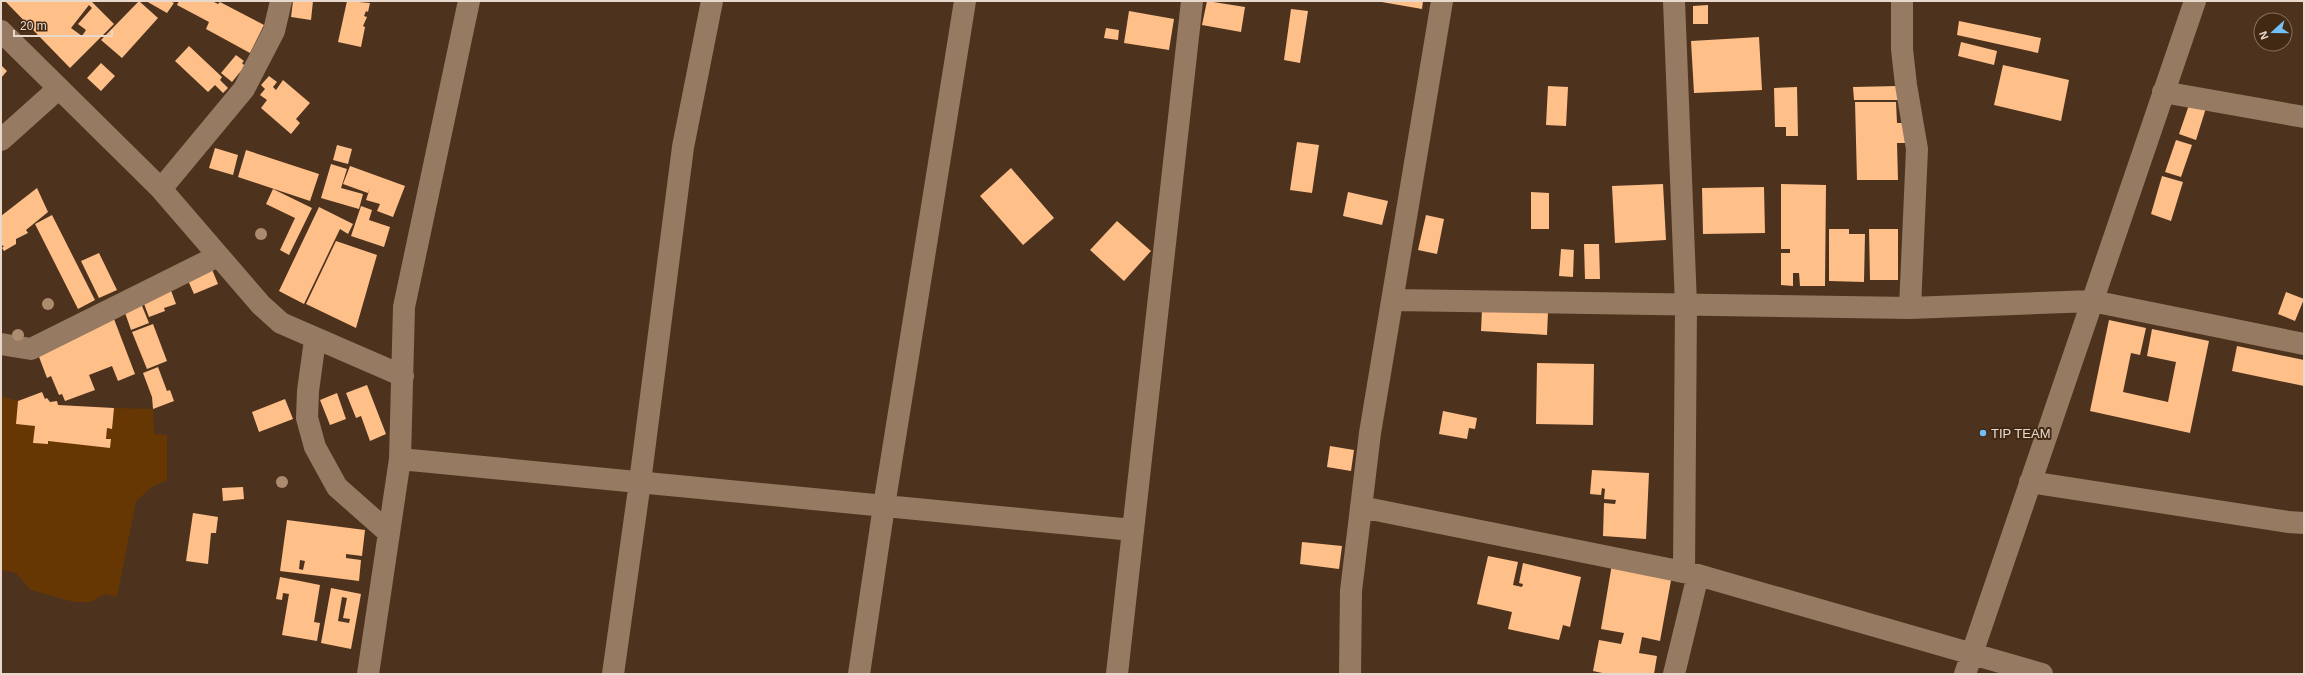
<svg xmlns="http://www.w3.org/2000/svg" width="2305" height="675" font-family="Helvetica,sans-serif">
	<rect width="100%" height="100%" fill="#4d331e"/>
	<path fill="#663702" d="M 1,396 L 18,401 L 16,424 L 35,426 L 33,443 L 48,444 L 49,441 L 110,448 L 111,439 L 106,439 L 107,428 L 111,429 L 114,408 L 153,409 L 154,434 L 167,435 L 167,480 L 152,487 L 136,501 L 117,597 L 105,594 L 90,602 L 74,602 L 31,590 L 16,573 L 1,570 Z"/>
	<path fill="#ffbf89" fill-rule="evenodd" d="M 5,1 L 91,1 L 114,24 L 70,68 ZM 89,5 L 92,8 L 78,24 L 86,30 L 82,36 L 71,28 Z
		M 139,1 L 158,18 L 122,58 L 101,40 Z
		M 146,1 L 170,1 L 174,3 L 167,13 Z
		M 179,1 L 212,1 L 218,4 L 220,2 L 264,25 L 250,53 L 206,29 L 209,22 L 177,5 Z
		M 293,1 L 313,1 L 311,20 L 291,17 Z
		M 347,1 L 370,3 L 368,12 L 366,11 L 364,16 L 367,17 L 363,26 L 365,27 L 361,47 L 338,42 Z
		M 1207,1 L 1245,7 L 1241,32 L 1202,25 Z
		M 1376,1 L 1423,1 L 1422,9 Z
		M 1708,5 L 1708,24 L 1693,24 L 1693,6 Z
		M 1291,9 L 1308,11 L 1300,63 L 1284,60 Z
		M 1129,11 L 1174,19 L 1169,50 L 1124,43 Z
		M 1959,21 L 2041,38 L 2038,53 L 1957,35 Z
		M 1106,28 L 1119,30 L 1118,40 L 1104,38 Z
		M 1759,37 L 1762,90 L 1694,93 L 1691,41 Z
		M 1961,42 L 1997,51 L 1994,65 L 1958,56 Z
		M 189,46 L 222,77 L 220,80 L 228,88 L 223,93 L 215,85 L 208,92 L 175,61 Z
		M 236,55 L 244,61 L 242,63 L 245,66 L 232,82 L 221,73 Z
		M 101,63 L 115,76 L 101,91 L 87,78 Z
		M 1,65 L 7,71 L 1,78 Z
		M 2003,65 L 2069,80 L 2061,121 L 1994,105 Z
		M 269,76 L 277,82 L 273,87 L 276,90 L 283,80 L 310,103 L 296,119 L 300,123 L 291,134 L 261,108 L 267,100 L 260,95 L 265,89 L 261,85 Z
		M 1548,86 L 1568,87 L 1566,126 L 1546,125 Z
		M 1898,86 L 1898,100 L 1854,100 L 1853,87 Z
		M 1797,87 L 1798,136 L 1786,136 L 1786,127 L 1775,127 L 1774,88 Z
		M 1855,102 L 1896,102 L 1897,123 L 1908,123 L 1909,143 L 1897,143 L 1898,180 L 1857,180 Z
		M 2190,102 L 2206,108 L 2196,140 L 2179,134 Z
		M 2176,140 L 2192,145 L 2181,177 L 2165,172 Z
		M 1297,142 L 1319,145 L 1312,193 L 1290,190 Z
		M 337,145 L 352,149 L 348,164 L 333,160 Z
		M 215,148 L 238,155 L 233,175 L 209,168 Z
		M 246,150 L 319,174 L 310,201 L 238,177 Z
		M 331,164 L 347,169 L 341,188 L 363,194 L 359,209 L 321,198 Z
		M 350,166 L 405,186 L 393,217 L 377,211 L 380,204 L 366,200 L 370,188 L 368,193 L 343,184 Z
		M 1011,168 L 1054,218 L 1023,245 L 980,196 Z
		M 2162,176 L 2183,182 L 2171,221 L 2151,214 Z
		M 1663,184 L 1666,240 L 1615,243 L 1612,186 Z
		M 1781,184 L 1826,185 L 1825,286 L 1800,286 L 1799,273 L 1793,273 L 1793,286 L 1781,285 L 1781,253 L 1790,253 L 1790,249 L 1781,249 Z
		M 1764,187 L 1765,233 L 1703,234 L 1702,188 Z
		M 37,188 L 48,212 L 26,230 L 28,233 L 16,239 L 16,244 L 4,251 L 2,248 L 4,246 L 1,245 L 1,216 Z
		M 273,189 L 312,208 L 289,255 L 280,250 L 295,218 L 266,204 Z
		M 1348,192 L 1388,201 L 1382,225 L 1343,216 Z
		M 1531,192 L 1549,193 L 1549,229 L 1531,229 Z
		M 361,206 L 372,210 L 369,220 L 390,227 L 384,247 L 351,236 Z
		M 319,207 L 353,224 L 348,234 L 340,229 L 304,304 L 279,291 Z
		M 52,215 L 95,300 L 78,309 L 35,224 Z
		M 1426,215 L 1444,219 L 1437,254 L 1418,250 Z
		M 1117,221 L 1151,251 L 1124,281 L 1090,250 Z
		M 1829,229 L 1849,229 L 1849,234 L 1865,234 L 1864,282 L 1829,281 Z
		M 1869,229 L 1898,229 L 1898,280 L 1870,280 Z
		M 336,241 L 377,255 L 356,328 L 306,304 Z
		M 1584,244 L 1599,244 L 1600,279 L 1585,279 Z
		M 1561,249 L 1574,250 L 1573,277 L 1559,276 Z
		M 99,253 L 117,290 L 99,298 L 81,261 Z
		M 211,267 L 218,284 L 194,294 L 186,276 Z
		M 169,285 L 176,304 L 164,308 L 165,311 L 149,317 L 141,296 Z
		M 2286,292 L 2304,299 L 2295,321 L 2278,314 Z
		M 140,301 L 149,323 L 131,330 L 123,307 Z
		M 1482,309 L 1548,312 L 1547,335 L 1481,331 Z
		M 114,319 L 135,374 L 118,381 L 112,366 L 89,375 L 95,390 L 65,401 L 62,394 L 59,395 L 51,376 L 47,378 L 36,349 Z
		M 2109,320 L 2146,328 L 2140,355 L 2131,353 L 2123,392 L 2168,402 L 2176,362 L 2147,356 L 2152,329 L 2209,341 L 2190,433 L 2090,411 Z
		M 153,324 L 167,361 L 147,369 L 132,332 Z
		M 2237,346 L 2304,360 L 2304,386 L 2232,371 Z
		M 1537,363 L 1594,364 L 1593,425 L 1536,424 Z
		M 158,367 L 167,391 L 170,390 L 174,401 L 153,409 L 152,397 L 143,373 Z
		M 367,385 L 386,434 L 370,441 L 361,416 L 356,418 L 346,393 Z
		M 42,392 L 45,399 L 47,398 L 50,402 L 57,401 L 58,405 L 114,408 L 112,429 L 107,428 L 106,439 L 111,439 L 110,448 L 48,441 L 48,444 L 33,443 L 35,426 L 16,424 L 18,401 Z
		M 337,393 L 346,419 L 330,425 L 320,400 Z
		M 285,399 L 293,419 L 259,432 L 252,412 Z
		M 1443,411 L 1477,418 L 1475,429 L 1469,428 L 1467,439 L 1439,434 Z
		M 1330,446 L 1354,450 L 1351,471 L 1327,467 Z
		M 1592,470 L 1649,473 L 1646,539 L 1603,536 L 1604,503 L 1615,504 L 1616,500 L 1604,499 L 1605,489 L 1602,488 L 1601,495 L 1590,494 Z
		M 243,487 L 244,499 L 223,501 L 222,488 Z
		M 193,513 L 218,517 L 216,533 L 211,533 L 208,564 L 186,561 Z
		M 287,520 L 365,530 L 362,556 L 346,554 L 346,558 L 361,560 L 359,581 L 280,571 ZM 300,560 L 305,561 L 303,570 L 299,569 Z
		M 1302,542 L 1342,546 L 1339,569 L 1300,564 Z
		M 1488,556 L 1518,562 L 1513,585 L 1522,587 L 1523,584 L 1519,583 L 1523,563 L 1581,577 L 1570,627 L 1563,625 L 1559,640 L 1508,629 L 1512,612 L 1477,604 Z
		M 1612,564 L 1672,575 L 1660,641 L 1642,637 L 1639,653 L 1657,656 L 1654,674 L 1607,674 L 1593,671 L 1599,640 L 1621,644 L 1624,633 L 1601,629 Z
		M 280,577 L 320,585 L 314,622 L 320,623 L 317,641 L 282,635 L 289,594 L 283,593 L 282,600 L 276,599 Z
		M 331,588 L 361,594 L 351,649 L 321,643 ZM 342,597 L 347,598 L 343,618 L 350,619 L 349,623 L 338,621 Z"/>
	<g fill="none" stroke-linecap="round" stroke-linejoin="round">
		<path stroke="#977a62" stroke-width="22" d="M 1674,1 L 1686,305 L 1684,572
			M 1902,1 L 1902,49 L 1906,85 L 1917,149 L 1910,308
			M 1,31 L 161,189 L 261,305 L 281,323 L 403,376
			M 2163,92 L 2304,117
			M 1,140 L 59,88
			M 161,189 L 244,89 L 274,31 L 281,1
			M 1394,300 L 1910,308 L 2092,301 L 2304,344
			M 315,340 L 308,391 L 307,418 L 315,447 L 337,487 L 389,533
			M 1,344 L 31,349 L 218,256
			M 400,459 L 1133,530
			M 2030,482 L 2288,522 L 2304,523
			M 1361,507 L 1698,575 L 2042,674
			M 368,674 L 400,459 L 404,307 L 469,1
			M 613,674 L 640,482 L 683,147 L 712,1
			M 859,674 L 884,506 L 965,1
			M 1117,674 L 1192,1
			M 1350,674 L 1351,591 L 1370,433 L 1442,1
			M 1674,674 L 1698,575
			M 1965,674 L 2195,1"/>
	</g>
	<g fill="#ad8b6f">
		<circle cx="261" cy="234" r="6"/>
		<circle cx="48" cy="304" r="6"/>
		<circle cx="18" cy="335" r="6"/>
		<circle cx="282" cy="482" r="6"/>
	</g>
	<circle fill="#74c0f6" stroke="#422914" stroke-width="1.5" cx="1983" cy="433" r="4"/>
	<g text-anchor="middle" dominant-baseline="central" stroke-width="4" stroke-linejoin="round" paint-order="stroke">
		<g font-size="13" fill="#e9d9cc" stroke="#422914" text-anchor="start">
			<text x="1991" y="433">TIP TEAM</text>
		</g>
	</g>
	<rect width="2305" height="675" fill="none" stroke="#e9d9cc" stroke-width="4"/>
	<g transform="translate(2273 32) rotate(249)"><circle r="19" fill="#422914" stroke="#856f5e"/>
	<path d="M0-3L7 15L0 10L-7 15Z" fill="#74c0f6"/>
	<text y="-6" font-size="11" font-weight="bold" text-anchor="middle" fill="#e9d9cc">N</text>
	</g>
	<path d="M14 30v6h98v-6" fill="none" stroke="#e9d9cc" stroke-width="2"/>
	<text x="20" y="30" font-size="12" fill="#e9d9cc" stroke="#422914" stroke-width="3" paint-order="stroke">20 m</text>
</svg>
